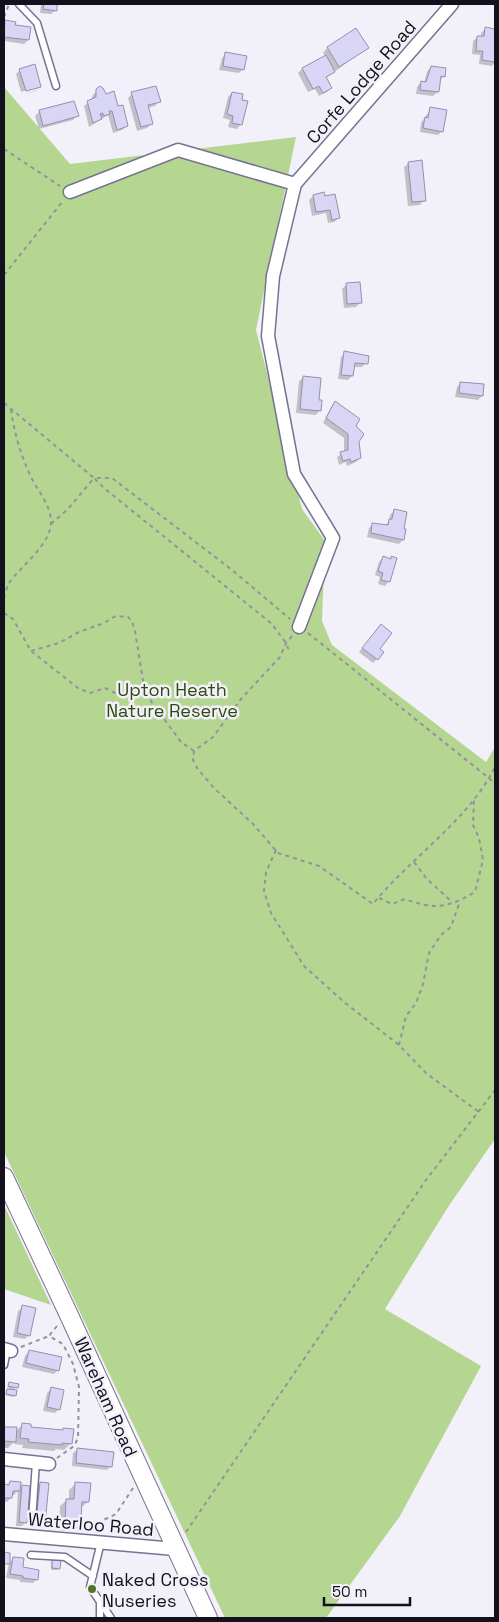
<svg xmlns="http://www.w3.org/2000/svg" width="499" height="1622" font-family="'Space Grotesk',sans-serif">
	<rect width="100%" height="100%" fill="#f2f1f9"/>
	<path fill="#b5d690" d="M 4,87 L 70,164 L 296,137 L 256,330 L 302,509 L 325,541 L 322,621 L 332,645 L 486,762 L 495,747 L 495,1139 L 448,1207 L 385,1309 L 481,1366 L 400,1516 L 326,1618 L 225,1618 L 4,1152 Z
		M 4,1205 L 51,1305 L 4,1289 Z"/>
	<path fill="#0003" d="M 41,4 L 58,4 L 56,10 L 51,14 L 40,13 Z
		M 5,22 L 14,26 L 28,40 L 24,44 L 4,41 L 4,23 Z
		M 485,29 L 495,30 L 495,62 L 492,66 L 479,64 L 480,55 L 472,54 L 473,41 L 478,37 L 481,37 L 481,33 Z
		M 356,30 L 367,48 L 326,78 L 331,88 L 327,92 L 319,96 L 315,89 L 308,92 L 298,73 L 302,69 L 326,57 L 323,53 L 327,48 Z
		M 226,53 L 243,69 L 239,73 L 219,70 L 222,58 Z
		M 431,67 L 444,76 L 439,81 L 438,92 L 433,96 L 416,94 L 417,87 L 421,82 L 424,83 L 427,72 Z
		M 20,70 L 40,86 L 36,91 L 22,95 L 37,90 L 37,87 L 21,92 L 16,74 Z
		M 99,88 L 127,126 L 122,130 L 113,133 L 108,115 L 89,127 L 84,106 L 92,100 L 92,96 Z
		M 232,93 L 240,101 L 241,124 L 237,129 L 228,127 L 230,120 L 223,118 L 228,97 Z
		M 132,94 L 159,101 L 155,106 L 147,108 L 152,123 L 147,128 L 137,131 L 128,98 Z
		M 431,108 L 442,131 L 438,135 L 420,132 L 421,123 Z
		M 39,112 L 77,116 L 73,120 L 39,129 L 35,116 Z
		M 409,163 L 424,200 L 420,205 L 408,206 L 404,167 Z
		M 323,194 L 339,218 L 334,222 L 328,223 L 326,213 L 312,216 L 309,200 L 313,196 Z
		M 346,285 L 360,303 L 356,307 L 344,308 L 342,289 Z
		M 345,353 L 366,363 L 362,367 L 353,367 L 352,376 L 348,380 L 338,379 L 341,357 Z
		M 304,377 L 318,401 L 320,410 L 316,415 L 296,413 L 299,381 Z
		M 461,383 L 482,396 L 478,400 L 455,397 L 457,387 Z
		M 335,403 L 354,426 L 360,458 L 356,462 L 347,466 L 346,462 L 339,465 L 337,457 L 344,452 L 344,438 L 323,423 L 331,407 Z
		M 394,511 L 402,530 L 403,540 L 399,544 L 367,537 L 369,528 L 373,524 L 385,526 L 389,521 L 390,515 Z
		M 383,558 L 390,560 L 392,558 L 389,581 L 385,586 L 378,584 L 380,577 L 375,575 L 379,562 Z
		M 381,625 L 377,659 L 373,663 L 359,652 Z
		M 23,1307 L 29,1335 L 25,1339 L 13,1337 L 18,1311 Z
		M 29,1351 L 58,1370 L 54,1374 L 22,1367 L 25,1356 Z
		M 10,1383 L 17,1385 L 13,1391 L 15,1395 L 13,1397 L 5,1395 L 9,1388 L 7,1388 Z
		M 51,1389 L 59,1409 L 55,1413 L 43,1411 L 47,1393 Z
		M 23,1424 L 30,1428 L 62,1432 L 71,1443 L 64,1450 L 56,1449 L 54,1451 L 22,1448 L 23,1445 L 14,1444 L 15,1441 L 8,1448 L 4,1448 L 4,1428 L 15,1428 L 15,1432 Z
		M 78,1449 L 111,1466 L 107,1470 L 72,1466 L 73,1453 Z
		M 10,1483 L 19,1490 L 22,1487 L 26,1522 L 22,1526 L 16,1526 L 18,1491 L 14,1495 L 11,1495 L 11,1498 L 7,1502 L 4,1502 L 4,1486 L 7,1486 Z
		M 40,1483 L 44,1523 L 40,1527 L 32,1526 L 36,1487 Z
		M 76,1483 L 88,1502 L 80,1508 L 80,1518 L 69,1531 L 59,1530 L 60,1506 L 67,1500 L 69,1500 L 69,1490 Z
		M 13,1559 L 22,1568 L 37,1579 L 33,1583 L 20,1582 L 20,1580 L 6,1578 L 9,1563 Z
		M 53,1560 L 59,1568 L 57,1570 L 51,1570 L 51,1562 Z"/>
	<path fill="#d8d5f5" stroke="#9390b1" d="M 44,4 L 59,4 L 57,5 L 57,11 L 43,9 Z
		M 5,20 L 16,22 L 15,25 L 31,27 L 29,40 L 4,37 Z
		M 485,27 L 495,29 L 495,62 L 482,60 L 483,51 L 476,51 L 477,36 L 484,36 Z
		M 356,28 L 369,48 L 339,67 L 327,47 Z
		M 225,52 L 247,56 L 244,70 L 223,66 Z
		M 326,55 L 335,72 L 326,77 L 332,88 L 323,93 L 319,86 L 313,89 L 302,68 Z
		M 35,64 L 41,87 L 26,91 L 19,69 Z
		M 431,66 L 446,68 L 445,77 L 441,76 L 439,92 L 420,90 L 421,81 L 426,82 Z
		M 100,86 L 103,88 L 106,94 L 114,91 L 118,106 L 123,105 L 128,126 L 117,130 L 112,111 L 109,111 L 110,114 L 103,116 L 103,113 L 100,114 L 102,119 L 93,123 L 87,101 L 96,97 L 96,89 Z
		M 156,86 L 161,102 L 148,105 L 153,124 L 141,127 L 131,92 Z
		M 232,92 L 243,94 L 242,100 L 248,101 L 242,125 L 232,123 L 233,116 L 227,114 Z
		M 74,101 L 79,116 L 43,126 L 39,110 Z
		M 430,107 L 447,110 L 443,132 L 423,128 L 425,117 L 428,118 Z
		M 422,160 L 426,201 L 412,202 L 408,162 Z
		M 324,192 L 325,196 L 335,194 L 340,218 L 332,220 L 330,210 L 316,212 L 313,195 Z
		M 360,282 L 362,303 L 347,304 L 346,283 Z
		M 344,351 L 369,356 L 368,364 L 355,363 L 353,376 L 341,375 Z
		M 303,376 L 321,378 L 319,400 L 322,400 L 321,411 L 300,409 Z
		M 460,382 L 484,384 L 483,396 L 459,393 Z
		M 335,401 L 360,419 L 356,426 L 364,434 L 359,442 L 361,458 L 351,462 L 350,459 L 343,461 L 340,452 L 348,450 L 348,434 L 326,418 Z
		M 394,509 L 407,512 L 404,529 L 406,529 L 404,540 L 371,533 L 372,523 L 388,525 L 389,519 L 392,519 Z
		M 383,556 L 391,559 L 391,556 L 397,558 L 390,582 L 381,580 L 383,573 L 378,571 Z
		M 381,624 L 392,633 L 380,649 L 384,652 L 378,660 L 362,648 Z
		M 22,1305 L 36,1308 L 30,1336 L 17,1333 Z
		M 29,1350 L 62,1357 L 59,1371 L 26,1363 Z
		M 9,1382 L 19,1384 L 18,1388 L 8,1386 Z
		M 51,1387 L 64,1390 L 60,1410 L 47,1407 Z
		M 7,1389 L 17,1390 L 16,1396 L 6,1394 Z
		M 22,1423 L 31,1424 L 31,1427 L 63,1430 L 63,1428 L 74,1429 L 72,1444 L 62,1443 L 62,1445 L 28,1442 L 29,1439 L 20,1438 Z
		M 4,1427 L 17,1427 L 16,1442 L 4,1441 Z
		M 77,1448 L 114,1452 L 112,1467 L 76,1463 Z
		M 10,1481 L 21,1482 L 20,1491 L 13,1491 L 12,1498 L 4,1498 L 4,1484 L 9,1485 Z
		M 40,1482 L 49,1483 L 45,1524 L 36,1522 Z
		M 75,1482 L 91,1483 L 89,1502 L 82,1502 L 81,1519 L 78,1518 L 77,1525 L 65,1524 L 66,1499 L 74,1499 Z
		M 22,1485 L 30,1486 L 27,1523 L 19,1522 Z
		M 4,1552 L 10,1553 L 10,1564 L 4,1564 Z
		M 13,1557 L 24,1558 L 23,1567 L 39,1570 L 38,1580 L 23,1578 L 23,1576 L 10,1574 Z
		M 52,1559 L 61,1559 L 60,1569 L 52,1568 Z"/>
	<g fill="none" stroke-linecap="round" stroke-linejoin="round">
		<defs>
			<path id="lane" d="M 19,4 L 37,23 L 56,86
				M 4,1365 L 7,1350
				M 32,1520 L 36,1462
				M 101,1542 L 90,1587 L 111,1618
				M 31,1555 L 65,1557 L 93,1576
				M 100,1603 L 100,1618"/>
			<path id="street" d="M 295,184 L 273,276 L 268,336 L 294,474 L 333,538 L 299,627
				M 70,192 L 178,150 L 295,184 L 452,4
				M 4,1349 L 11,1351
				M 4,1459 L 49,1464
				M 4,1534 L 175,1549"/>
			<path id="secondary" d="M 4,1177 L 68,1313 L 208,1618"/>
		</defs>
		<use href="#lane" stroke="#767292" stroke-width="9"/>
		<use href="#street" stroke="#767292" stroke-width="15"/>
		<use href="#secondary" stroke="#767292" stroke-width="20"/>
		<path stroke="#94939c" stroke-width="2" stroke-dasharray="4 4" stroke-linecap="butt" d="M 4,17 L 9,4
			M 4,149 L 60,186
			M 4,275 L 63,201
			M 4,403 L 94,478 L 112,478 L 232,570 L 290,619
			M 51,524 L 68,509 L 94,478 L 104,488 L 272,624 L 286,643 L 290,653
			M 4,598 C 5,593 7,587 9,583 C 21,566 49,546 51,524 C 52,505 37,491 30,475 C 20,453 14,432 11,409
			M 4,613 L 13,619 L 31,651 L 78,688 L 90,693 L 105,688 L 123,697 L 144,693
			M 308,633 L 495,783
			M 292,636 L 286,643 L 280,657 L 241,699 L 213,737 L 194,751 L 193,760 L 197,768 L 214,788 L 253,824 L 278,853 L 319,866 L 373,904 C 410,858 469,820 495,767
			M 31,651 L 59,643 L 79,632 L 104,623 L 116,616 L 128,617 L 132,621 L 135,631 L 145,693 L 181,742 L 194,751
			M 276,850 L 266,872 L 264,891 L 271,913 L 304,966 L 344,1002 L 399,1045 L 427,1074 L 479,1112
			M 414,862 L 427,879 L 452,902
			M 379,898 L 392,904 L 405,899 C 434,910 448,908 475,892 L 483,860 L 479,838 L 473,825 L 474,800
			M 399,1045 L 406,1016 L 416,1003 L 423,984 L 429,953 L 441,935 L 451,927 L 460,901
			M 57,1326 L 49,1336 L 63,1344 L 73,1364 L 79,1387 L 78,1438 L 74,1446 L 57,1458
			M 21,1347 L 49,1336
			M 74,1528 L 93,1525 L 116,1514 L 133,1488
			M 186,1532 L 426,1180 L 495,1090"/>
		<use href="#lane" stroke="#fff" stroke-width="6"/>
		<use href="#street" stroke="#fff" stroke-width="12"/>
		<use href="#secondary" stroke="#fff" stroke-width="18"/>
	</g>
	<circle fill="#557329" stroke="#f2f1f9" stroke-width="2" cx="92" cy="1589" r="5"/>
	<g text-anchor="middle" dominant-baseline="central" stroke-width="5" stroke-linejoin="round" paint-order="stroke">
		<g font-size="18" fill="#13111d" stroke="#f2f1f9">
			<text transform="translate(361 82) rotate(-49)">Corfe Lodge Road</text>
			<text transform="translate(106 1397) rotate(66)">Wareham Road</text>
			<text transform="translate(91 1524) rotate(5)">Waterloo Road</text>
		</g>
		<g font-size="18" fill="#324811" stroke="#f2f1f9">
			<text x="172" y="689">Upton Heath<tspan x="172" dy="21">Nature Reserve</tspan></text>
		</g>
		<g font-size="18" fill="#13111d" stroke="#f2f1f9" text-anchor="start">
			<text x="102" y="1579">Naked Cross<tspan x="102" dy="21">Nuseries</tspan></text>
		</g>
	</g>
	<rect width="499" height="1622" fill="none" stroke="#13111d" stroke-width="10"/>
	<path d="M324 1597v8h86v-8" fill="none" stroke="#13111d" stroke-width="2.5"/>
	<text x="332" y="1597" font-size="15" fill="#13111d" stroke="#f2f1f9" stroke-width="4" paint-order="stroke">50 m</text>
</svg>
